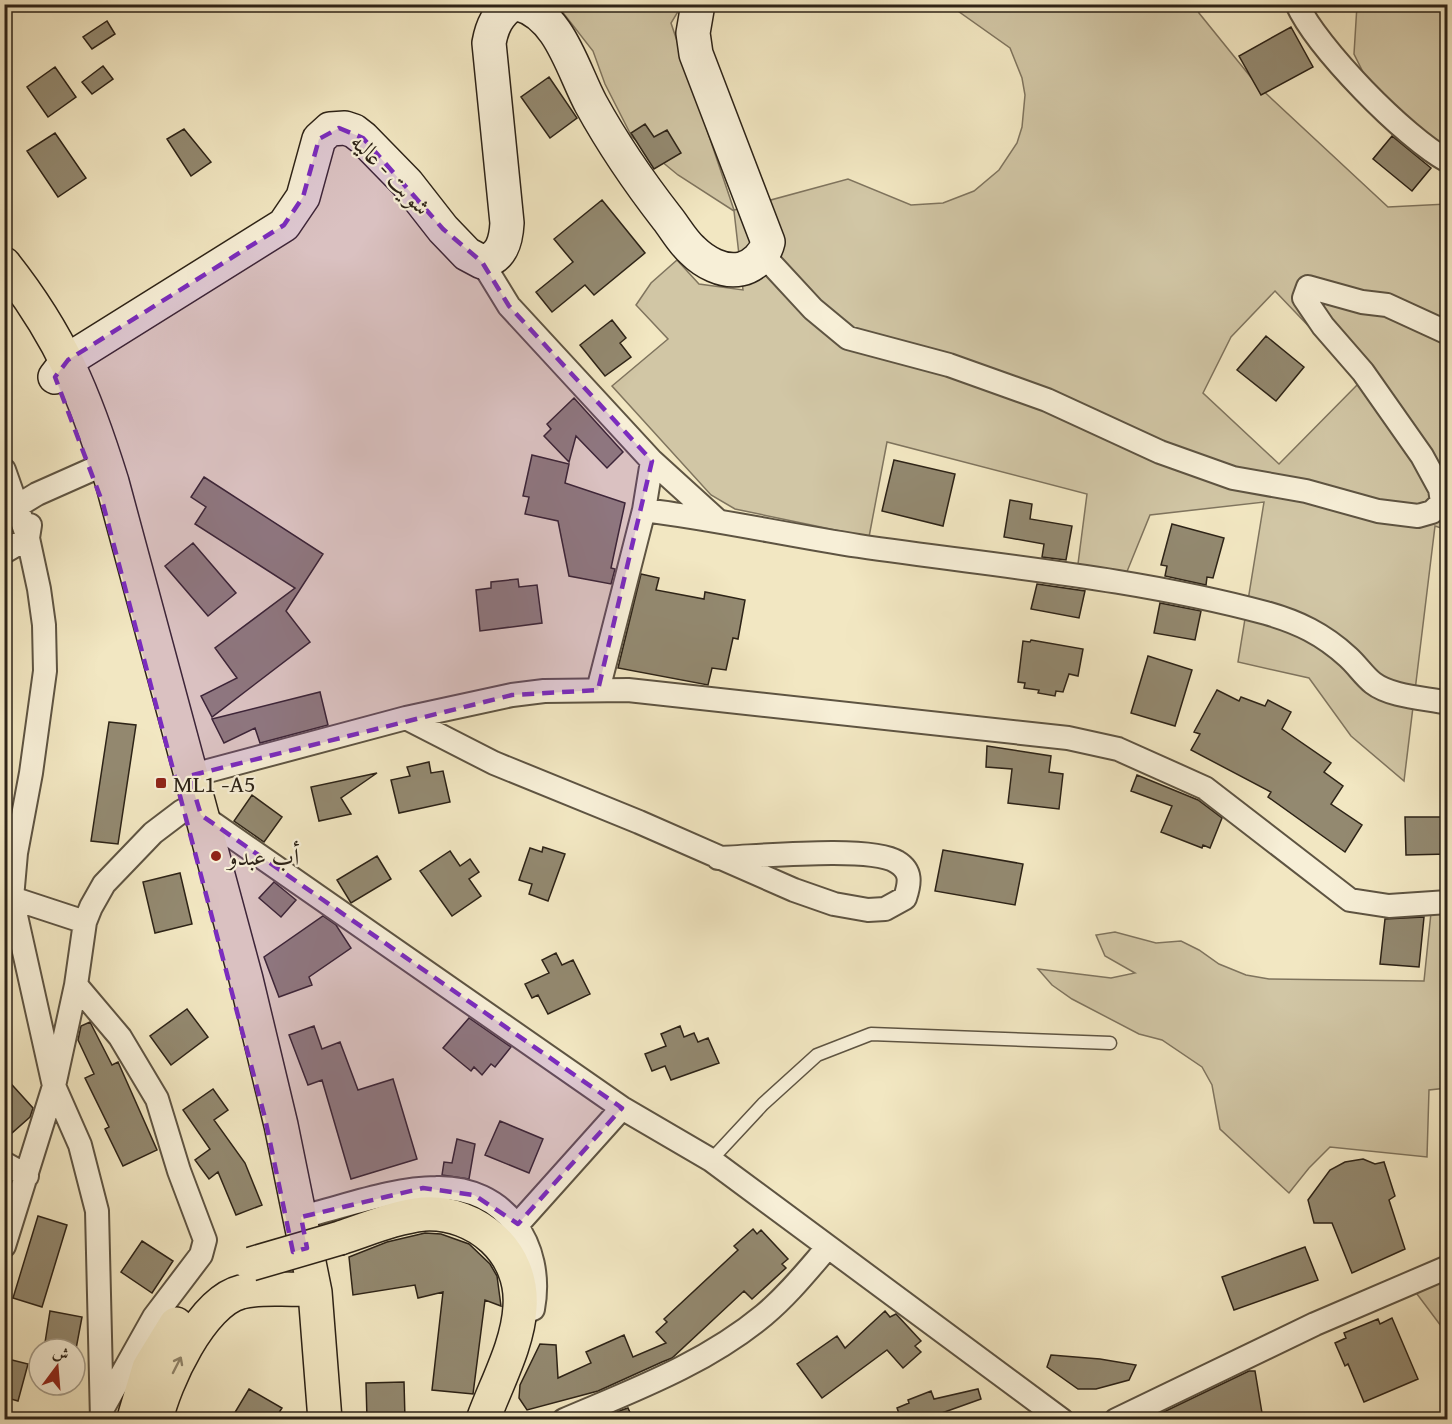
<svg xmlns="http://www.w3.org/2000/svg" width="1452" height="1424" font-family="'Gentium Book Plus',Amiri,serif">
	<rect width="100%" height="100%" fill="#f2e7c2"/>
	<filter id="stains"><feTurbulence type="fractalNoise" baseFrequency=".00333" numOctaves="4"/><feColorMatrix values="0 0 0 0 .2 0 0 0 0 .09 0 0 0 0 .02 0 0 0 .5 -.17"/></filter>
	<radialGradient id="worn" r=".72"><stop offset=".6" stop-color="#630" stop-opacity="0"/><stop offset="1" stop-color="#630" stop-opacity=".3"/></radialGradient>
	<path fill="#d1c6a5" stroke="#7f745e" stroke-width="1.5" fill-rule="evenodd" d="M 948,4 L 1196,5 L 1199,13 L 1258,86 L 1388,207 L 1447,204 L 1447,530 L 1435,526 L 1404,781 L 1351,736 L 1309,678 L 1238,662 L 1264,502 L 1150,515 L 1126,574 L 1078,564 L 1087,494 L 887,442 L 869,537 L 735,509 L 711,495 L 612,386 L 668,339 L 636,305 L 651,283 L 677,260 L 699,284 L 743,290 L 734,211 L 678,175 L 632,137 L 605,84 L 593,51 L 557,5 L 682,5 L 671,23 L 734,210 L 848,179 L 911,205 L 943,203 L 974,191 L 999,170 L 1017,143 L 1022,127 L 1025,95 L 1022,78 L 1010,48 ZM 1275,291 L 1361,381 L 1279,464 L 1203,393 L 1231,337 Z
		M 1357,5 L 1447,5 L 1447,193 L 1444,172 L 1392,130 L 1354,54 Z
		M 1447,898 L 1447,1088 L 1429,1090 L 1427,1157 L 1330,1147 L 1309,1168 L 1289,1193 L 1220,1129 L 1212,1085 L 1202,1067 L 1162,1040 L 1139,1034 L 1072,999 L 1052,985 L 1038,969 L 1111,978 L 1135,973 L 1105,956 L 1096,935 L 1115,932 L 1156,943 L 1181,941 L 1199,950 L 1219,964 L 1246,975 L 1269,979 L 1424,981 L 1432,903 Z
		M 1447,1276 L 1447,1334 L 1408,1282 Z"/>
	<path fill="#938970" stroke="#2d2317" stroke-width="1.5" d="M 107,21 L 115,34 L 92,49 L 83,37 Z
		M 1291,27 L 1313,67 L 1261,95 L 1239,56 Z
		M 103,66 L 113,79 L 92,94 L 82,82 Z
		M 55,67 L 76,97 L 48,117 L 27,87 Z
		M 549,77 L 577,118 L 550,138 L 521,97 Z
		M 645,124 L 654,137 L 667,130 L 681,153 L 654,169 L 631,133 Z
		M 184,129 L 211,162 L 191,176 L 167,139 Z
		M 55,133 L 86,178 L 58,197 L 27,151 Z
		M 1392,136 L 1431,168 L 1412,191 L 1373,159 Z
		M 602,200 L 645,253 L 594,295 L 585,285 L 552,312 L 536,292 L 573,262 L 554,239 Z
		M 612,320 L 626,338 L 620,343 L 631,357 L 605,376 L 580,345 Z
		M 1266,336 L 1304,367 L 1276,401 L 1237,370 Z
		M 574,398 L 623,452 L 607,468 L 576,436 L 569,462 L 544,436 L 551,429 L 547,424 Z
		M 532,455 L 569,464 L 565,483 L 625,503 L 611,568 L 615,569 L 611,584 L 569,576 L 558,521 L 525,514 L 529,497 L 523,496 Z
		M 894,460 L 955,474 L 943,526 L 882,511 Z
		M 204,477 L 323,554 L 286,611 L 310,642 L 212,717 L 201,696 L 237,678 L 215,648 L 295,588 L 195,524 L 206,507 L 191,497 Z
		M 1010,500 L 1032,504 L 1030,519 L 1072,526 L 1066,560 L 1042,557 L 1044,544 L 1004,537 Z
		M 1172,524 L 1224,538 L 1213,578 L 1207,577 L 1206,585 L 1165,576 L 1167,566 L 1161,565 Z
		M 193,543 L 236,593 L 208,616 L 165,566 Z
		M 641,574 L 659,578 L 656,590 L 704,599 L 705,592 L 745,600 L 738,639 L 733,638 L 726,670 L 712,668 L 708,685 L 618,668 Z
		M 518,579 L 519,587 L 537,585 L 542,623 L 480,631 L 476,590 L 491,588 L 491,582 Z
		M 1037,584 L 1085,591 L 1079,618 L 1031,609 Z
		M 1160,603 L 1201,611 L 1195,640 L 1154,633 Z
		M 1031,640 L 1083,649 L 1078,676 L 1069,674 L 1063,692 L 1056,691 L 1055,696 L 1038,693 L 1039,690 L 1024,688 L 1025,683 L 1018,682 L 1023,641 L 1030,642 Z
		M 1148,656 L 1192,670 L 1175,726 L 1131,713 Z
		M 1217,690 L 1239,701 L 1241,697 L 1265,706 L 1268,700 L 1291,712 L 1282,729 L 1331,763 L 1324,772 L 1343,786 L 1331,804 L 1362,825 L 1345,852 L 1268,797 L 1271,792 L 1191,750 L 1200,734 L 1194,732 Z
		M 320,692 L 328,725 L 260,743 L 255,728 L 224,743 L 212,719 Z
		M 109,722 L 136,725 L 118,844 L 91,841 Z
		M 987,746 L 1051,756 L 1049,772 L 1063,774 L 1059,809 L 1008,803 L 1012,769 L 986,767 Z
		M 429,762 L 431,773 L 443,771 L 450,802 L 399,813 L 391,780 L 410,776 L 407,767 Z
		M 377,773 L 341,798 L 351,814 L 319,821 L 311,787 Z
		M 1137,775 L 1198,800 L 1222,818 L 1210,848 L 1203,845 L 1202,848 L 1161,832 L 1172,806 L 1131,791 Z
		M 252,795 L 282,817 L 264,842 L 234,821 Z
		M 1405,817 L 1448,817 L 1448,854 L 1406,855 Z
		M 543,847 L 565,854 L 548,901 L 529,894 L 532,884 L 519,880 L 530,848 L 542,852 Z
		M 943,850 L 1023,864 L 1015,905 L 935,891 Z
		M 450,851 L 460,866 L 470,859 L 479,872 L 469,879 L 481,896 L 452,916 L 420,871 Z
		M 377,856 L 391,879 L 351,903 L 337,880 Z
		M 180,873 L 192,924 L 155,933 L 143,882 Z
		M 274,882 L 296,900 L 281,917 L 259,898 Z
		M 323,916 L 336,925 L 351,948 L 309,977 L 312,985 L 279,997 L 264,957 Z
		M 1424,917 L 1419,967 L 1380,964 L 1385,919 Z
		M 556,953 L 562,965 L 573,960 L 590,994 L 548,1014 L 538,995 L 532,998 L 525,984 L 549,973 L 542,960 Z
		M 187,1009 L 208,1037 L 171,1065 L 150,1036 Z
		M 469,1018 L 511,1047 L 495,1067 L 491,1064 L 482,1075 L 474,1067 L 471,1071 L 443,1048 Z
		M 90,1022 L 112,1065 L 118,1062 L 157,1150 L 123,1166 L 105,1129 L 109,1127 L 85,1078 L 94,1074 L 78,1040 L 81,1026 Z
		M 314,1026 L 322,1049 L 340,1042 L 358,1090 L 393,1079 L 417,1159 L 351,1179 L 322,1080 L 308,1085 L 289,1035 Z
		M 680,1026 L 684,1037 L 694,1033 L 698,1042 L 708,1038 L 719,1063 L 671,1080 L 665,1066 L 652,1071 L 645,1054 L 666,1046 L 661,1034 Z
		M 4,1076 L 33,1108 L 30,1117 L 4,1140 Z
		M 213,1089 L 228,1110 L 214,1120 L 245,1163 L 262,1205 L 236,1215 L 218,1172 L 209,1179 L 195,1160 L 210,1149 L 183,1110 Z
		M 500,1121 L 543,1139 L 529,1173 L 485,1155 Z
		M 457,1139 L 475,1144 L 469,1179 L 442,1175 L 444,1162 L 452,1163 Z
		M 1363,1159 L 1375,1164 L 1384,1162 L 1395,1196 L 1389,1200 L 1405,1249 L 1352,1273 L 1332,1223 L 1314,1223 L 1308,1200 L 1330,1170 L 1345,1162 Z
		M 38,1216 L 67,1225 L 42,1307 L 13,1298 Z
		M 753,1229 L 757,1234 L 761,1230 L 788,1259 L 782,1264 L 786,1268 L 752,1299 L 744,1291 L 672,1358 L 662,1362 L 598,1391 L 527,1410 L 519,1398 L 520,1385 L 540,1344 L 556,1345 L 558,1378 L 591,1363 L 586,1352 L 624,1335 L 633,1357 L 666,1343 L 656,1332 L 667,1322 L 664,1319 L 738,1250 L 734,1246 Z
		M 425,1233 L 441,1234 L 469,1244 L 490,1264 L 497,1276 L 501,1306 L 485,1300 L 473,1394 L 432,1390 L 443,1292 L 418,1298 L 415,1285 L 353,1295 L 349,1257 L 387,1242 Z
		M 142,1241 L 173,1261 L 152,1293 L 121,1272 Z
		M 1305,1247 L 1318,1280 L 1234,1310 L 1222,1277 Z
		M 50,1311 L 82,1317 L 76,1349 L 44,1349 Z
		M 885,1311 L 890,1317 L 896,1314 L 921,1341 L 915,1346 L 921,1352 L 903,1368 L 887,1350 L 822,1398 L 797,1364 L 837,1336 L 845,1348 Z
		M 1392,1318 L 1418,1379 L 1364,1402 L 1348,1364 L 1345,1366 L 1335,1343 L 1346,1338 L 1344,1333 L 1378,1319 L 1380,1324 Z
		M 1051,1355 L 1100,1359 L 1136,1365 L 1129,1380 L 1096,1389 L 1078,1389 L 1047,1367 Z
		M 4,1358 L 28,1364 L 18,1401 L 4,1397 Z
		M 1249,1371 L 1255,1371 L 1263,1419 L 1149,1419 Z
		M 404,1382 L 405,1419 L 367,1419 L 366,1383 Z
		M 249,1389 L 282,1408 L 275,1419 L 231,1419 Z
		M 978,1389 L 981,1399 L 939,1414 L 941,1419 L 901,1419 L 897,1408 L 909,1403 L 908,1400 L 931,1391 L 934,1399 Z
		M 628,1408 L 633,1419 L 600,1419 L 622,1410 Z"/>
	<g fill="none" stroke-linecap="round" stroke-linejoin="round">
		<defs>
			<path id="lane" d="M 711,1160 L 763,1104 L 817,1055 L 871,1034 L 1110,1043"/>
			<path id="street" d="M 1297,4 C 1317,48 1405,138 1448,161
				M 763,255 L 813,309 L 848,338 L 949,365 L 1047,400 L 1160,452 L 1233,478 L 1306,491 L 1378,511 L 1418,516 L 1432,512 L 1442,502 L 1440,489 L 1422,456 L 1363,372 L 1323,326 L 1304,298 L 1308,287 L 1362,302 L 1387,305 L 1448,333
				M 482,262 L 509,306 L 652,461 L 644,510 L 598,690
				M 652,461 L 717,520
				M 4,470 L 28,538 L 39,589 L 44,625 L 45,671 L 31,773 L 16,853 L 12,898 L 54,1086 L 80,1145 L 97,1211 L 102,1420
				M 644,510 C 716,519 787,535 859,546 C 995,566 1132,577 1266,613 C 1298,622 1323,634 1348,657 C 1357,665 1364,676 1373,683 C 1391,697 1426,698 1448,703
				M 6,513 L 37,494 L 91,470
				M 4,552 L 28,538 L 30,525
				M 406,718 L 494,763 L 639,822 L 794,890 L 834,904 L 868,910 L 885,909 L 905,898 C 910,883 912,871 897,862 C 871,845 754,857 718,858
				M 189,776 L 406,718 L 512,695 L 544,691 L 628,690 L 1068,738 L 1118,749 L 1205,788 L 1350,900 L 1389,906 L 1448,902
				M 201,815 L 622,1108 L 711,1160 L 1062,1420
				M 12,898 L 85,922
				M 76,985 L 120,1037 L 157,1099 L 179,1171 L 205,1240 L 201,1255 L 154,1317 L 103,1408
				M 4,1163 L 27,1176
				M 301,1217 C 343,1207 394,1188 436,1188 C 505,1186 545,1245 533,1309
				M 518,1224 L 622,1108
				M 4,1246 L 54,1086 L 76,985 L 85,922 L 91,907 L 104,884 L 153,833 L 182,811
				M 564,1420 C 634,1390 705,1364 764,1315 C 788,1295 807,1271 827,1248
				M 1116,1420 L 1315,1324 L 1448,1267"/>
			<path id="secondary" d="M 519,4 C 560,15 573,71 591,104 C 613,144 639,182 667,218 C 675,228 682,241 692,250 C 704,262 723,273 741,269 C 754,266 765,255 768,242 L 696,54 L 693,33 L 698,4
				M 55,377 L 68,360 L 284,225 L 303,197 L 319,139 L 330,129 L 345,128 L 354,131 L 363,138 L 407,183 L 443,229 L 467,254 L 482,262 C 502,258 506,241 507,223 L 489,43 C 492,26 498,14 512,4"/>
			<path id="highway" d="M 4,264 C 61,336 85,395 112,482 L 246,979 L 281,1125 L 315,1292 L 325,1420
				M 340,1238 C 368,1229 395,1217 424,1214 C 477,1211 524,1253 520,1307 C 518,1345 496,1384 483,1420
				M 135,1415 L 149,1368 L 176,1324
				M 156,1420 C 164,1383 201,1302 241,1292 C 259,1287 283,1290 302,1289"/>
		</defs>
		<use href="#lane" stroke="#5e5442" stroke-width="15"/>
		<use href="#street" stroke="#5e5442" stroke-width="26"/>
		<use href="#secondary" stroke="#2d2317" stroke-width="36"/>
		<use href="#highway" stroke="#2d2317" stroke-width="36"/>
		<use href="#lane" stroke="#f7efd7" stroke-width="12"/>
		<use href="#street" stroke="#f7efd7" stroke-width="22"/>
		<use href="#secondary" stroke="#f7efd7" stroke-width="33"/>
		<use href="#highway" stroke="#f2e7c2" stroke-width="33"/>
		<defs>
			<path id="highway-bridge" d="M 251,1264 L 340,1238"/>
		</defs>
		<use href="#highway-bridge" stroke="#2d2317" stroke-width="36" stroke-linecap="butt"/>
		<use href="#highway-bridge" stroke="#f2e7c2" stroke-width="33"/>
	</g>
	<defs><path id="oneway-shaft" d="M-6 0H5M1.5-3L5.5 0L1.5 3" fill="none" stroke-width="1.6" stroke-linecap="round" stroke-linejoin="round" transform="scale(1.5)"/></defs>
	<use stroke="#90856c" href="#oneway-shaft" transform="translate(177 1365) rotate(-63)"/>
	<path fill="#7b2cbf" fill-opacity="0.2" stroke="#7b2cbf" stroke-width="4.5" stroke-dasharray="12 8" stroke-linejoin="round" d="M 339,128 L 363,138 L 443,229 L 482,262 L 509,306 L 652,461 L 598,690 L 512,695 L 189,776 L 201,815 L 622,1108 L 518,1224 L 474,1195 L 423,1188 L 301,1217 L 307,1248 L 293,1252 L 265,1118 L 103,504 L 55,377 L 68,360 L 284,225 L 303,197 L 319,139 Z"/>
	<g fill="#8f2418" stroke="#f7efd7" stroke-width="2">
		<rect x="155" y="777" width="12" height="12" rx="3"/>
		<circle cx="216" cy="856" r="6"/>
	</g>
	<g text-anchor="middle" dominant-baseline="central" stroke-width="4.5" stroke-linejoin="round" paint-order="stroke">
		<g font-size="24" fill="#2d2317" stroke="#f7efd7">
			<text transform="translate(391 174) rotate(46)">شويت - عاليه</text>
		</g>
		<g font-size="24" fill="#2d2317" stroke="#f7efd7" text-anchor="start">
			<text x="173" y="783">ML1 -A5</text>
			<text x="228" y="856">أب عبدو</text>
		</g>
	</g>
	<rect width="1452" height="1424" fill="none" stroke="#f2e7c2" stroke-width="24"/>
	<rect x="6" y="6" width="1440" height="1412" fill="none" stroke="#2d2317" stroke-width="3"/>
	<rect x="12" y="12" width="1428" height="1400" fill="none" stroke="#2d2317" stroke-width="1.5"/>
	<g transform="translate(57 1367) rotate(16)"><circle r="28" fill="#f7efd7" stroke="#a69d8a" stroke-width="1.5"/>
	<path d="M0-4.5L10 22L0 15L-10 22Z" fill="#8f2418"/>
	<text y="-9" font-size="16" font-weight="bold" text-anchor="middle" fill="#2d2317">ش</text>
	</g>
	<rect width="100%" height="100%" filter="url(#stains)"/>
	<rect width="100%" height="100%" fill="url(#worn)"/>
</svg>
